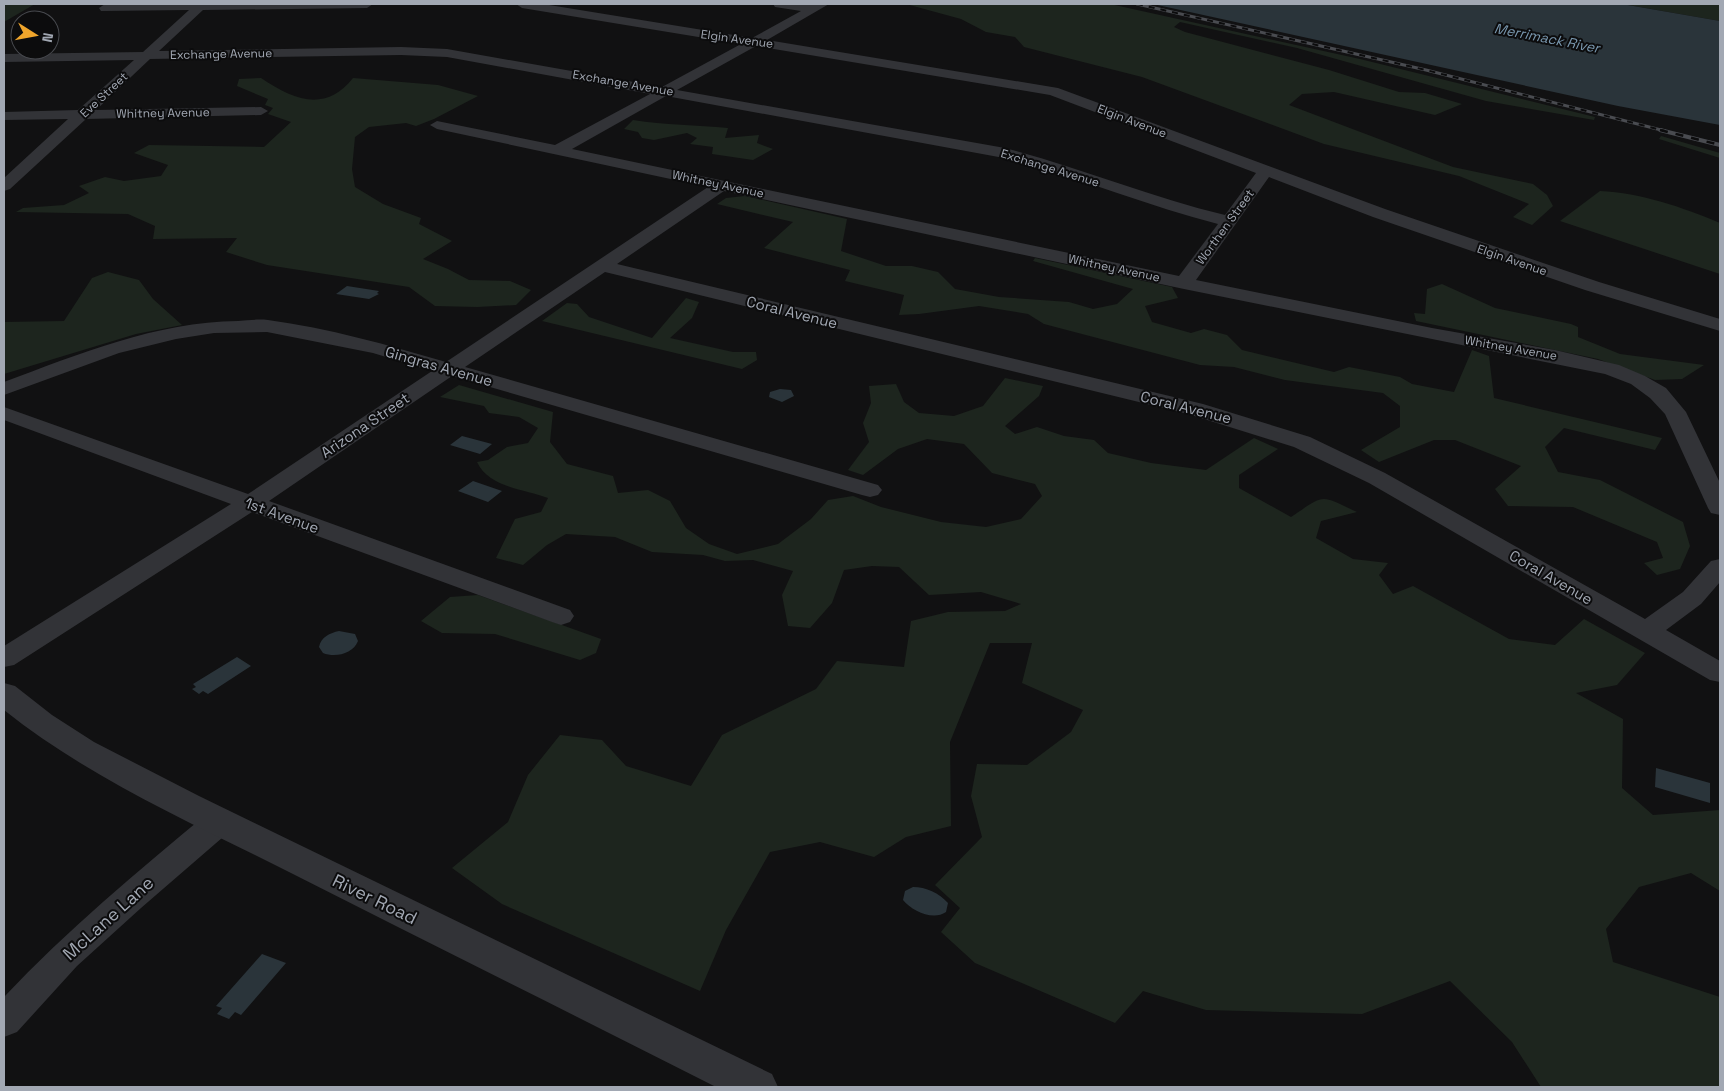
<svg xmlns="http://www.w3.org/2000/svg" width="1724" height="1091" font-family="'Space Grotesk',sans-serif">
	<rect width="100%" height="100%" fill="#111112"/>
	<path fill="#1d251e" d="M 4,4 L 35,4 L 4,22 Z
		M 906,4 L 1110,4 L 1360,59 L 1595,117 L 1594,120 L 1486,101 L 1297,48 L 1180,22 L 1174,27 L 1185,32 L 1329,70 L 1399,92 L 1425,93 L 1462,104 L 1435,115 L 1334,92 L 1302,94 L 1289,105 L 1453,167 L 1533,184 L 1547,195 L 1553,206 L 1532,225 L 1513,217 L 1529,204 L 1459,176 L 1324,144 L 1142,77 L 1024,47 L 1015,37 L 986,32 L 961,19 Z
		M 1622,4 L 1720,4 L 1720,21 L 1628,5 Z
		M 261,78 C 294,100 325,113 353,78 L 438,85 L 478,96 L 434,119 L 416,126 L 406,123 L 369,127 L 355,137 L 352,169 L 355,187 L 383,204 L 421,218 L 419,224 L 452,241 L 423,259 L 448,269 L 469,280 L 510,281 L 531,290 L 516,305 L 477,307 L 435,306 L 409,287 L 267,265 L 226,252 L 237,238 L 153,239 L 155,226 L 128,214 L 16,212 L 23,208 L 64,205 L 89,193 L 79,186 L 105,177 L 124,181 L 161,176 L 168,165 L 134,153 L 149,145 L 264,147 L 291,122 L 268,114 L 273,108 L 265,105 L 268,99 L 237,86 L 239,79 Z
		M 633,120 C 665,125 697,125 728,128 L 725,138 L 759,135 L 757,143 L 773,149 L 753,160 L 712,154 L 713,147 L 690,144 L 697,138 L 687,133 L 654,140 L 642,138 L 638,132 L 624,129 Z
		M 1661,136 L 1720,153 L 1720,158 L 1659,139 Z
		M 1600,191 C 1641,193 1682,207 1720,223 L 1720,274 L 1560,221 Z
		M 745,196 L 847,219 L 841,251 L 886,266 L 912,266 L 938,272 L 955,289 L 999,297 L 1069,302 L 1093,309 L 1117,304 L 1133,289 L 1033,261 L 1035,258 L 1172,287 L 1178,298 L 1145,306 L 1152,322 L 1191,333 L 1204,329 L 1227,335 L 1242,350 L 1334,372 L 1349,367 L 1400,377 L 1412,384 L 1454,392 L 1472,350 L 1489,356 L 1494,398 L 1662,438 L 1655,450 L 1564,428 L 1545,447 L 1558,472 L 1600,480 L 1683,522 L 1690,546 L 1680,569 L 1657,575 L 1644,563 L 1663,558 L 1657,542 L 1573,507 L 1508,506 L 1495,489 L 1521,466 L 1455,440 L 1434,440 L 1379,462 L 1361,450 L 1400,427 L 1400,406 L 1383,393 L 1285,380 L 1234,367 L 1200,365 L 1044,324 L 1028,314 L 979,306 L 919,314 L 899,315 L 904,295 L 845,281 L 850,270 L 764,248 L 793,222 L 717,204 L 726,198 Z
		M 108,272 L 139,280 L 153,299 L 182,325 L 136,334 L 4,374 L 4,322 L 64,321 L 92,278 Z
		M 1442,284 L 1495,308 L 1571,324 L 1578,327 L 1578,337 L 1620,354 L 1704,365 L 1682,379 L 1655,380 L 1598,359 L 1416,321 L 1414,313 L 1425,314 L 1427,289 Z
		M 686,298 L 699,302 L 692,318 L 670,338 L 733,352 L 756,352 L 757,360 L 742,369 L 542,321 L 567,303 L 577,304 L 589,317 L 652,338 Z
		M 1005,378 L 1043,386 L 1039,396 L 1005,426 L 1015,434 L 1037,427 L 1064,436 L 1094,440 L 1108,453 L 1151,463 L 1206,470 L 1254,438 L 1278,449 L 1239,475 L 1239,488 L 1291,517 C 1326,494 1318,494 1357,512 L 1321,521 L 1316,538 L 1353,559 L 1388,563 L 1379,575 L 1393,594 L 1413,586 L 1509,639 L 1555,645 L 1584,619 L 1645,653 L 1617,685 L 1576,693 L 1623,719 L 1622,788 L 1653,815 L 1720,810 L 1720,891 L 1691,873 L 1639,887 L 1606,929 L 1613,962 L 1720,997 L 1720,1087 L 1541,1087 L 1512,1042 L 1450,981 L 1362,1014 L 1206,1010 L 1143,991 L 1115,1023 L 975,963 L 941,932 L 960,908 L 935,885 L 982,837 L 971,796 L 977,764 L 1027,765 L 1071,732 L 1083,710 L 1022,683 L 1032,643 L 990,643 L 950,742 L 951,826 L 906,837 L 874,857 L 820,842 L 770,852 L 726,930 L 700,991 L 502,904 L 452,868 L 508,822 L 528,775 L 560,735 L 602,740 L 626,766 L 691,786 L 722,735 L 816,689 L 837,661 L 904,667 L 911,621 L 948,612 L 1005,611 L 1021,604 L 981,592 L 929,595 L 899,567 L 872,566 L 844,570 L 832,603 L 810,628 L 788,626 L 782,595 L 793,571 L 753,560 L 725,561 L 703,555 L 652,552 L 615,537 L 566,534 L 547,545 L 523,565 L 496,558 L 515,519 L 541,512 L 548,498 C 525,489 489,488 477,462 L 488,460 L 507,447 L 528,443 L 538,428 L 519,417 L 489,413 L 484,406 L 440,397 L 459,385 L 553,412 L 550,442 L 567,464 L 613,476 L 618,493 L 648,490 L 670,501 L 686,528 L 709,544 L 737,554 L 778,544 L 811,519 L 828,500 L 853,496 L 881,507 L 941,522 L 986,527 L 1021,519 L 1042,496 L 1035,484 L 992,473 L 964,444 L 927,439 L 898,449 L 863,475 L 848,470 L 869,442 L 863,423 L 871,403 L 869,386 L 896,384 L 904,402 L 919,413 L 954,416 L 983,406 Z
		M 478,595 L 601,639 L 596,653 L 580,660 L 495,634 L 442,633 L 421,621 L 450,597 Z"/>
	<path fill="#2a343a" d="M 1153,4 L 1622,4 L 1720,21 L 1720,125 L 1618,106 Z
		M 347,286 L 379,291 L 377,293 L 379,294 L 369,299 L 336,294 Z
		M 780,389 L 791,390 L 794,396 L 782,402 L 769,397 L 770,392 Z
		M 462,436 L 492,444 L 480,454 L 450,445 Z
		M 473,481 L 502,491 L 488,502 L 458,491 Z
		M 339,631 L 355,634 L 358,641 C 353,654 335,658 323,653 L 319,647 C 321,637 330,633 339,631 Z
		M 237,657 L 251,666 L 208,694 L 203,691 L 199,694 L 192,689 L 196,687 L 193,684 Z
		M 1656,768 L 1710,783 L 1710,803 L 1655,787 Z
		M 913,887 C 926,887 939,893 948,903 L 946,912 C 933,921 912,911 903,900 L 905,891 Z
		M 262,954 L 286,963 L 241,1015 L 235,1012 L 229,1019 L 217,1014 L 222,1008 L 216,1006 Z"/>
	<g fill="none" stroke-linecap="round" stroke-linejoin="round">
		<path fill="#323337" fill-rule="evenodd" d="M 105,4 L 373,4 L 367,8 L 203,10 L 159,51 L 401,47 L 447,49 L 662,87 L 741,44 L 522,8 L 516,4 L 543,4 L 752,38 L 801,11 L 775,7 L 773,4 L 829,4 L 767,40 L 1058,88 L 1385,209 L 1599,282 L 1720,319 L 1720,331 L 1585,290 L 1373,217 L 1269,177 L 1196,280 L 1432,328 L 1555,350 L 1619,365 L 1645,376 L 1666,388 L 1686,412 L 1720,483 L 1720,515 L 1711,513 L 1708,508 L 1665,414 L 1650,398 L 1631,384 L 1605,374 L 1184,289 L 724,191 L 617,264 L 1203,404 L 1310,437 L 1385,473 L 1645,619 L 1683,592 L 1711,561 L 1720,559 L 1720,582 L 1701,604 L 1666,630 L 1720,661 L 1720,682 L 1710,680 L 1369,483 L 1294,447 L 1188,414 L 605,272 L 465,367 L 878,485 L 882,490 L 878,495 L 870,497 L 862,495 L 452,376 L 269,501 L 570,610 L 574,616 L 570,622 L 561,625 L 552,622 L 252,512 L 14,665 L 4,667 L 4,646 L 231,504 L 4,420 L 4,407 L 248,494 L 432,371 L 373,353 L 267,332 L 214,333 L 176,339 L 119,353 L 4,395 L 4,382 C 79,354 156,322 238,321 C 248,320 259,319 268,320 C 328,328 388,345 446,362 L 708,187 L 437,129 L 430,125 L 437,121 L 555,145 L 650,94 L 447,57 L 401,55 L 150,59 L 96,110 L 261,107 L 268,111 L 261,115 L 86,119 L 10,189 L 4,191 L 4,178 L 68,119 L 4,120 L 4,112 L 78,110 L 134,60 L 4,62 L 4,54 L 143,52 L 189,10 L 101,11 L 99,8 ZM 756,46 L 1050,95 L 1256,173 L 1225,215 C 1150,197 1079,167 1005,148 L 677,90 ZM 666,96 L 1004,158 C 1077,176 1146,206 1218,224 L 1179,276 L 572,149 Z
			M 219,810 L 230,813 L 235,822 L 230,831 L 141,908 L 77,966 L 17,1032 L 4,1037 L 4,997 C 67,930 137,872 208,813 Z"/>
		<path fill="#323337" fill-rule="evenodd" d="M 4,683 L 15,686 L 52,715 L 94,742 L 199,796 L 772,1074 L 778,1087 L 716,1087 C 574,1015 431,944 289,872 C 192,823 89,778 4,710 Z"/>
		<defs>
			<path id="rail-far1" d="M 1137,4 L 1426,70 L 1665,131"/>
			<path id="rail" d="M 1660,130 L 1720,145"/>
		</defs>
		<use href="#rail-far1" stroke="#494b50" stroke-width="3"/>
		<use href="#rail" stroke="#494b50" stroke-width="4"/>
		<use href="#rail-far1" stroke="#0c0c0d" stroke-width="2" stroke-dasharray="6" stroke-linecap="butt"/>
		<use href="#rail" stroke="#0c0c0d" stroke-width="2.5" stroke-dasharray="8" stroke-linecap="butt"/>
	</g>
	<g text-anchor="middle" dominant-baseline="central" stroke-width="4" stroke-linejoin="round" paint-order="stroke">
		<g font-size="12" fill="#a2a8b3" stroke="#0c0c0d">
			<text transform="translate(737 39) rotate(8)">Elgin Avenue</text>
			<text transform="translate(221 54) rotate(-1)">Exchange Avenue</text>
			<text transform="translate(623 83) rotate(10)">Exchange Avenue</text>
			<text transform="translate(104 95) rotate(-43)">Eve Street</text>
			<text transform="translate(163 113) rotate(-1)">Whitney Avenue</text>
			<text transform="translate(1132 121) rotate(21)">Elgin Avenue</text>
			<text transform="translate(1050 168) rotate(17)">Exchange Avenue</text>
			<text transform="translate(718 184) rotate(12)">Whitney Avenue</text>
			<text transform="translate(1225 227) rotate(-54)">Worthen Street</text>
			<text transform="translate(1512 260) rotate(19)">Elgin Avenue</text>
			<text transform="translate(1114 268) rotate(12)">Whitney Avenue</text>
			<text transform="translate(1511 348) rotate(10)">Whitney Avenue</text>
		</g>
		<g font-size="14" font-style="italic" fill="#7997ae" stroke="#0c0c0d">
			<text transform="translate(1547 38) rotate(11)">Merrimack River</text>
		</g>
		<g font-size="15" fill="#a2a8b3" stroke="#0c0c0d">
			<text transform="translate(792 312) rotate(14)">Coral Avenue</text>
			<text transform="translate(439 366) rotate(16)">Gingras Avenue</text>
			<text transform="translate(1186 407) rotate(14)">Coral Avenue</text>
			<text transform="translate(365 425) rotate(-34)">Arizona Street</text>
			<text transform="translate(282 515) rotate(20)">1st Avenue</text>
			<text transform="translate(1551 577) rotate(30)">Coral Avenue</text>
		</g>
		<g font-size="18" fill="#a2a8b3" stroke="#0c0c0d">
			<text transform="translate(375 899) rotate(26)">River Road</text>
			<text transform="translate(108 918) rotate(-42)">McLane Lane</text>
		</g>
	</g>
	<rect width="1724" height="1091" fill="none" stroke="#a2a8b3" stroke-width="10"/>
	<g transform="translate(35 35) rotate(101)"><circle r="24" fill="#0c0c0d" stroke="#484a4f"/>
	<path d="M0-4L9 19L0 12L-9 19Z" fill="#efa52c"/>
	<text y="-8" font-size="14" font-weight="bold" text-anchor="middle" fill="#a2a8b3">N</text>
	</g>
</svg>
